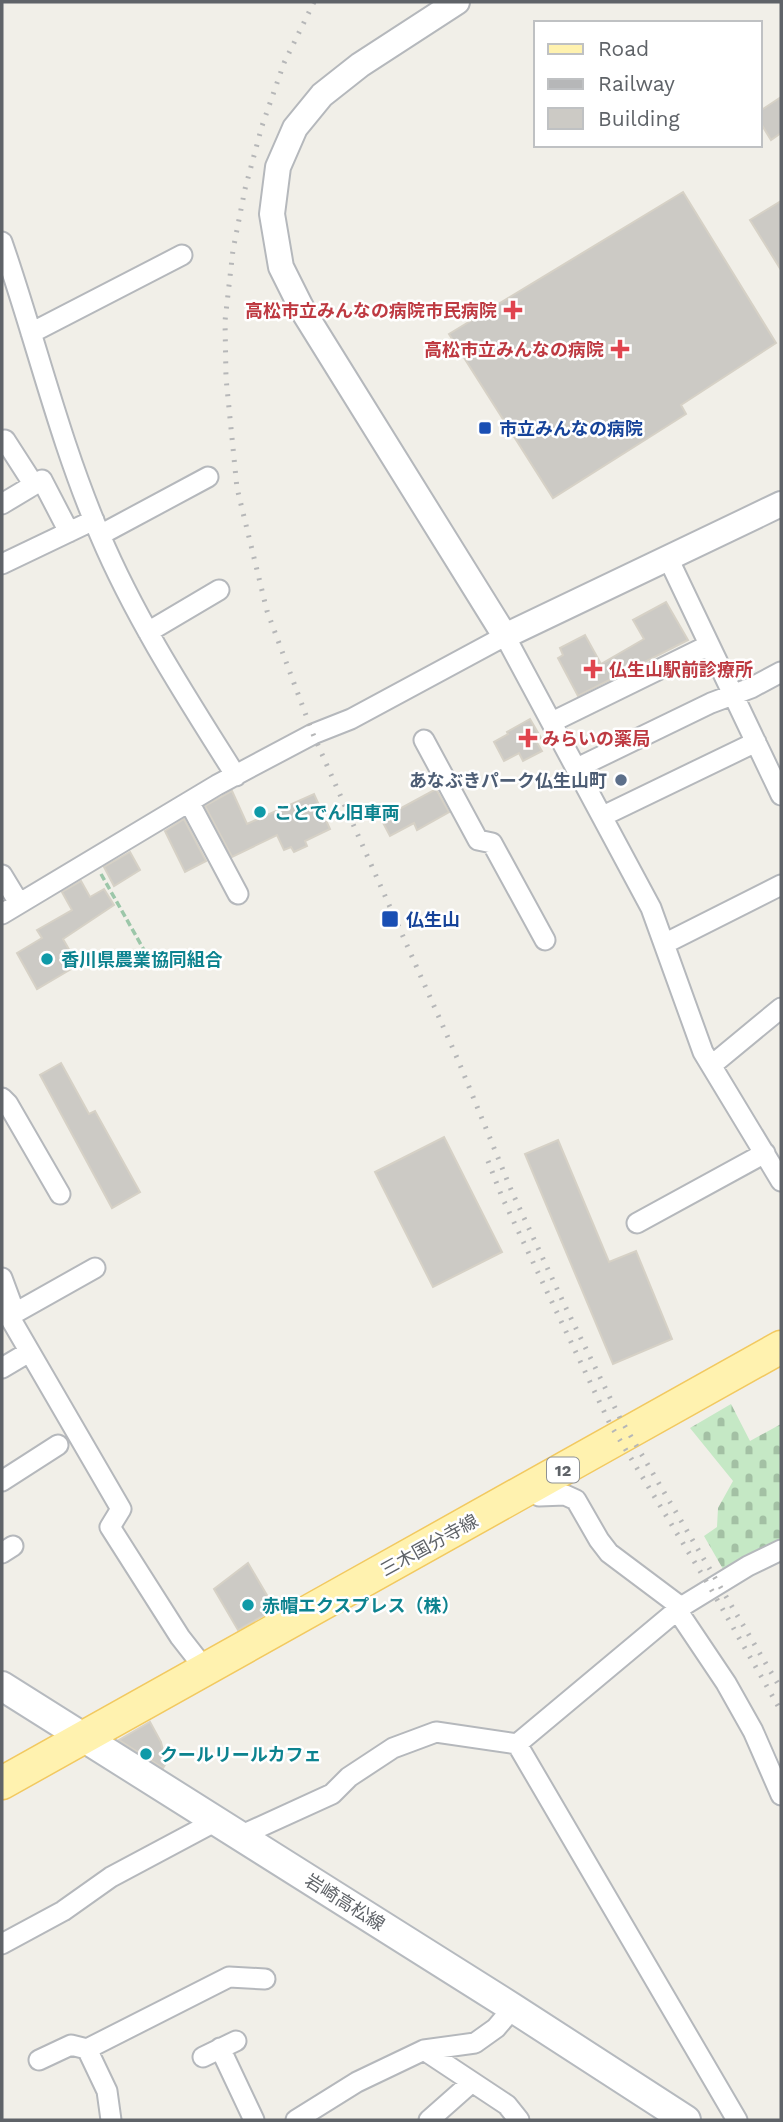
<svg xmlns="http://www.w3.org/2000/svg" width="783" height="2122" font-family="'Work Sans','Noto Sans JP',sans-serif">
	<defs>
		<pattern id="cemetery-stones" width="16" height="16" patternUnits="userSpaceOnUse" patternTransform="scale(1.75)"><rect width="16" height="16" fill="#c5e8c5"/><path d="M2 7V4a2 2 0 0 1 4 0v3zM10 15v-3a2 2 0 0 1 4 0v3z" fill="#a3c0a4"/></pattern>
	</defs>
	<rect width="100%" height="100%" fill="#f1efe8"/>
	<path fill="url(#cemetery-stones)" d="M 731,1404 L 750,1441 L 781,1424 L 781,1547 L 727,1576 L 704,1536 L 717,1527 L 718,1508 L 733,1481 L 690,1428 Z"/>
	<path fill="#cccac5" stroke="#d6d1c6" stroke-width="2" d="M 781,97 L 781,133 L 771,140 L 760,122 L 760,111 Z
		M 683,192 L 776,343 L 681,405 L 686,414 L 553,498 L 449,334 Z
		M 781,201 L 781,270 L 750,220 Z
		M 666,602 L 688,640 L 578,696 L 558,658 L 563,655 L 560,648 L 585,635 L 601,664 L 644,639 L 633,620 Z
		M 530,719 L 541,738 L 536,741 L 542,751 L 523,761 L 519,753 L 504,761 L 494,742 L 508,734 L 507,732 Z
		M 436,789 L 449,812 L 417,830 L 414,823 L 390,836 L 381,819 Z
		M 232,791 L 247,824 L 314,794 L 330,829 L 305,841 L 307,846 L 294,852 L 291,847 L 284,850 L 277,835 L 232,857 L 205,806 Z
		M 184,819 L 206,861 L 185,872 L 165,831 Z
		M 130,852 L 140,870 L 114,886 L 104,867 Z
		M 81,881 L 90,897 L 104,889 L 114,905 L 63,939 L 78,965 L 37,989 L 17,953 L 42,938 L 37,930 L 72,910 L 62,892 Z
		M 61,1063 L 89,1114 L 95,1111 L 140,1192 L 112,1208 L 40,1075 Z
		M 444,1137 L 502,1252 L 433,1287 L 375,1172 Z
		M 558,1140 L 609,1262 L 636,1251 L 672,1339 L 613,1364 L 525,1154 Z
		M 248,1563 L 275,1609 L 238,1630 L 214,1589 Z
		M 150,1722 L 161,1742 L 166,1763 L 163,1768 L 119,1740 Z"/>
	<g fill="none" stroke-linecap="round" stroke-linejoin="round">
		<defs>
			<path id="minor" d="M 2,242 C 36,340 59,440 100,535 C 136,620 187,698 236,776
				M 31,333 L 182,255
				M 2,442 L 5,440 L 34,485
				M 2,504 L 42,480 L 69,532
				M 100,535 L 208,477
				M 668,558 L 781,795
				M 2,564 L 94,520
				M 148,632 L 219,590
				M 552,722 L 709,645
				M 424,740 L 478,840 L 492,843 L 545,940
				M 577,768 L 711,703 L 751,688 L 781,672
				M 189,802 L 238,894
				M 603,816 L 756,742
				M 2,875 L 19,903
				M 2,914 L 217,785 L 313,734 L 351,719 L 505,636 L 651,908 L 703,1052 L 781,1181
				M 664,944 L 781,885
				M 712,1065 L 781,1008
				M 2,1098 L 8,1104 L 60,1194
				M 637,1223 L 765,1153
				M 2,1278 L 15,1313 L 95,1268
				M 2,1304 L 121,1509 L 110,1527 L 180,1637 L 205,1669
				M 2,1368 L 29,1352
				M 2,1481 L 58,1445
				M 527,1490 L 539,1496 L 565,1495 L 576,1500 L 599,1540 L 609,1553 L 681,1607
				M 2,1553 L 13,1546
				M 677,1610 L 726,1683 L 753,1731 L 781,1795
				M 517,1744 L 737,2120
				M 240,1836 L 332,1794 L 349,1777 L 393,1748 L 436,1732 L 517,1744 L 681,1607 L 748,1566 L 781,1550
				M 2,1944 L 63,1911 L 111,1877 L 216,1821
				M 220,2048 L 254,2120
				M 87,2049 L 107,2091 L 111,2120
				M 424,2050 L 507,2105 L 519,2120
				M 203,2057 L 236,2041
				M 39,2060 L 71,2045 L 87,2049 L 229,1977 L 265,1979
				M 296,2120 L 357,2082 L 424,2050 L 475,2043 L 496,2028 L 513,2008
				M 429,2120 L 472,2082"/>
			<path id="tertiary" d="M 457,2 L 360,65 L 322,95 L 295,128 L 278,167 L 272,214 L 281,267 L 303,311 L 505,636 L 781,504"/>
			<path id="secondary" d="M 2,1686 L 513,2008 L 686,2120"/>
			<path id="primary" d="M 2,1783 L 781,1347"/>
		</defs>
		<use href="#minor" stroke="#b5b8bc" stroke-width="23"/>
		<use href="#tertiary" stroke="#b5b8bc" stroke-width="28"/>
		<use href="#secondary" stroke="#b6babf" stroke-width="32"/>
		<use href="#primary" stroke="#f2c960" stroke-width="35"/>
		<path stroke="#9cc7a9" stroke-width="3.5" stroke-dasharray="7 3.5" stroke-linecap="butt" d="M 101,874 L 144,950"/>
		<use href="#minor" stroke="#fff" stroke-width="19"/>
		<use href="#tertiary" stroke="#fff" stroke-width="24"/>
		<use href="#secondary" stroke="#fff" stroke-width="28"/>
		<use href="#primary" stroke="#fff2af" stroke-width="32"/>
		<path stroke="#b6b7b8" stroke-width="5" stroke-dasharray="2 9" stroke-linecap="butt" d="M 314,2 L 284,63 L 262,126 L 245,189 L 233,250 L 225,321 L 226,378 L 237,488 L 267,611 L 313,734 L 458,1060 L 512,1192 L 565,1306 L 620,1418 L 781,1689
			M 488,1161 L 502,1197 L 610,1424 L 711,1589 L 781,1711"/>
	</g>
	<g fill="#e0444e" stroke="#fff" stroke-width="2.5">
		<path d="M509.5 299.5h7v7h7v7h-7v7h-7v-7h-7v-7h7z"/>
		<path d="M616.5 338.5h7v7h7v7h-7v7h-7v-7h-7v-7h7z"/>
		<path d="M589.5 658.5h7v7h7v7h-7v7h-7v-7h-7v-7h7z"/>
		<path d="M524.5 727.5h7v7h7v7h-7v7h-7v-7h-7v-7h7z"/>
	</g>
	<g fill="#1a4fb4" stroke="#fff" stroke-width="2.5">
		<rect x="478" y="421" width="14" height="14" rx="3.5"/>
		<rect x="381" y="910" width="18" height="18" rx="3.5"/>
	</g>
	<circle fill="#5c6f8a" stroke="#fff" stroke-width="2.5" cx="621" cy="780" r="7"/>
	<g fill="#0f9aa8" stroke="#fff" stroke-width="2.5">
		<circle cx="260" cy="812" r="7"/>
		<circle cx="47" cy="959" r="7"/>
		<circle cx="248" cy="1605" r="7"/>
		<circle cx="146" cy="1754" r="7"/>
	</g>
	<g text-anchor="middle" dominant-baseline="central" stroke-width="5" stroke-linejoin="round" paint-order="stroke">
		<rect fill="#fff" stroke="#8f9295" stroke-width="2" x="547" y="1457.5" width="32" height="25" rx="5"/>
		<g font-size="16" font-weight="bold" fill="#5f6368">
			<text x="563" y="1470">12</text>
		</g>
		<g font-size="18" font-weight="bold" fill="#be3a42" stroke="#fff" text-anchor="end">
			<text x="497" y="310">高松市立みんなの病院市民病院</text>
			<text x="604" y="349">高松市立みんなの病院</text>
			<text x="609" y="669" text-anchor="start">仏生山駅前診療所</text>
			<text x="542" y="738" text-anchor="start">みらいの薬局</text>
		</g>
		<g font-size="18" font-weight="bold" fill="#164399" stroke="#fff" text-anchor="start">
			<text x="499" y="428">市立みんなの病院</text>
			<text x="406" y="919">仏生山</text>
		</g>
		<g font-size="18" font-weight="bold" fill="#4e5e75" stroke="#fff" text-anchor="end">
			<text x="607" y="780">あなぶきパーク仏生山町</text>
		</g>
		<g font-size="18" font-weight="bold" fill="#0d838f" stroke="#fff" text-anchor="start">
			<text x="274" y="812">ことでん旧車両</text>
			<text x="61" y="959">香川県農業協同組合</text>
			<text x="262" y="1605">赤帽エクスプレス（株）</text>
			<text x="160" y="1754">クールリールカフェ</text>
		</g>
		<g font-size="18" fill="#5f6368" stroke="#fff">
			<text transform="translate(429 1545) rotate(-29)">三木国分寺線</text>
			<text transform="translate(345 1902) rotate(32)">岩崎高松線</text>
		</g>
	</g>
	<rect width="783" height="2122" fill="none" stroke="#5f6368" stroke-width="7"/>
	<rect x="534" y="21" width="228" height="126" fill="#ffffff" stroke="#bfc1c3" stroke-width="2"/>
	<rect x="548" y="44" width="35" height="10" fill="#fff2af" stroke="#bfc1c3" stroke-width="2"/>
	<text x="598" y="56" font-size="21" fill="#5f6368">Road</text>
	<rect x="548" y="79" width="35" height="10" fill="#b6b7b8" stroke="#bfc1c3" stroke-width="2"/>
	<text x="598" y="91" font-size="21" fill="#5f6368">Railway</text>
	<rect x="548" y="108" width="35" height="21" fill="#cccac5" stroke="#bfc1c3" stroke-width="2"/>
	<text x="598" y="126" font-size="21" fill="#5f6368">Building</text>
</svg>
